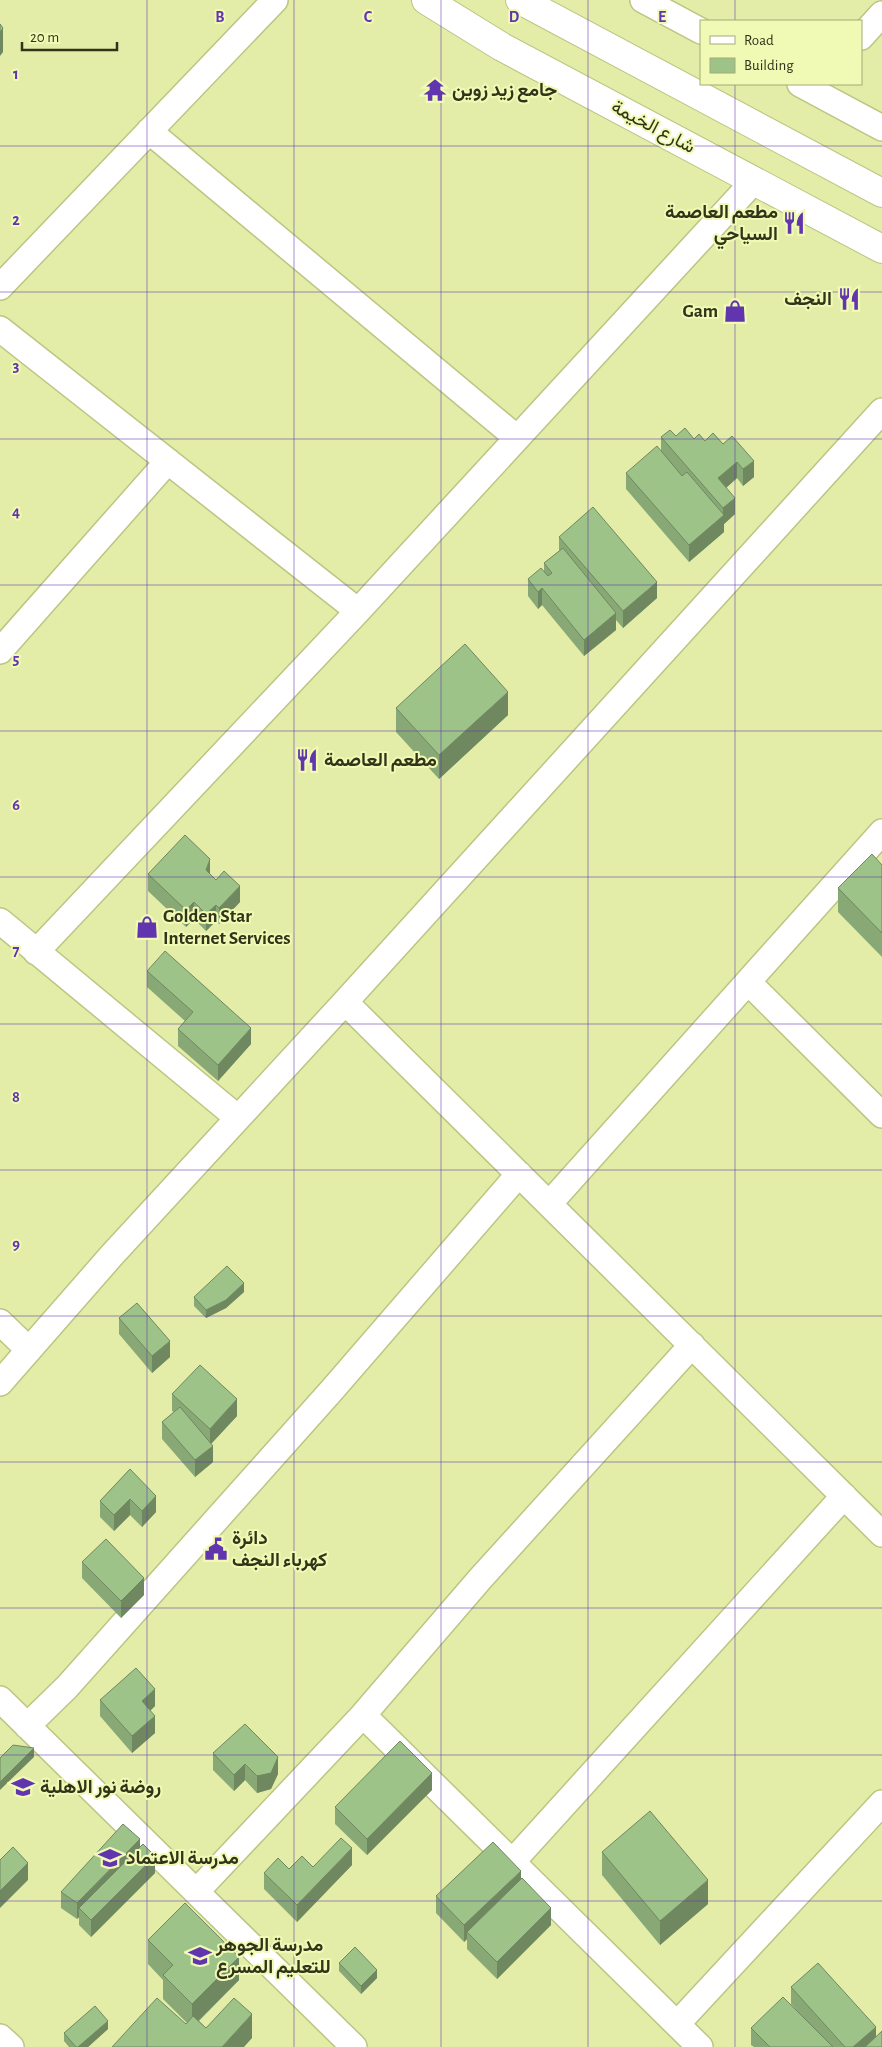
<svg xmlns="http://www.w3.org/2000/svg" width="882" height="2047" font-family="'Alegreya Sans',Vazirmatn,sans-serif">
	<rect width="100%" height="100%" fill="#e3eda8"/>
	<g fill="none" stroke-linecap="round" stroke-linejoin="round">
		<defs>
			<path id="minor" d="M 643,0 L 701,31
				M 861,37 L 882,14
				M 800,84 L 882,128
				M 149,131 L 517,438
				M 0,287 L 275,0
				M 0,329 L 358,611
				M 0,651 L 168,461
				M 0,921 L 238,1118
				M 36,952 L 358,611 L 754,181
				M 748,982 L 882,1115
				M 345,1002 L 882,1534
				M 549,1204 L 882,832
				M 0,1322 L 29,1350
				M 0,1383 L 112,1255 L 345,1002 L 882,411
				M 0,1699 L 354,2047
				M 363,1715 L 700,2047
				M 27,1726 L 67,1687 L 332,1390 L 519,1174
				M 513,1861 L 844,1496
				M 196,1892 L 363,1715 L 480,1579 L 692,1345
				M 677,2024 L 882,1803
				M 0,2037 L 11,2047"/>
			<path id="tertiary" d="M 426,0 L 502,47 L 882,249
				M 520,0 L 882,193"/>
		</defs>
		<use href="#minor" stroke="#bcc582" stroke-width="28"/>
		<use href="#tertiary" stroke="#bcc582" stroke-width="30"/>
		<use href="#minor" stroke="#fff" stroke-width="25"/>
		<use href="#tertiary" stroke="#fff" stroke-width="28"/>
	</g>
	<path fill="#88a876" d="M 713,433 L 754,477 L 743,486 L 737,478 L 726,488 L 735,514 L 724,524 L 724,532 L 689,562 L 626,489 L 626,473 L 661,452 L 661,437 L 676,436 L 705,441 Z
		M 559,537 L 657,598 L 623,628 L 616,620 L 616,630 L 584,656 L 542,605 L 538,609 L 528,596 L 528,579 L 544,572 L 544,563 L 559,551 Z
		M 396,708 L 508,715 L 439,779 L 396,732 Z
		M 882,865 L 882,957 L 838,912 L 838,888 Z
		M 148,874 L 210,875 L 240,902 L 219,924 L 216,921 L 206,931 L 194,919 L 186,927 L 148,891 Z
		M 147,971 L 251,1044 L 218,1081 L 178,1046 L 178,1029 L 185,1021 L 147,987 Z
		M 244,1292 L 226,1308 L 206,1318 L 194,1306 L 194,1297 Z
		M 119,1318 L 170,1357 L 152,1373 L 119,1334 Z
		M 172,1394 L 237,1416 L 211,1444 L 213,1462 L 195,1477 L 162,1439 L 162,1422 L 174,1412 L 172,1411 Z
		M 130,1469 L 156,1512 L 142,1527 L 130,1515 L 114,1531 L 100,1517 L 100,1501 Z
		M 82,1562 L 144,1595 L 121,1618 L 82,1578 Z
		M 100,1700 L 155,1706 L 150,1711 L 155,1733 L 132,1753 L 100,1716 Z
		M 213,1753 L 278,1774 L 271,1789 L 257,1793 L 245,1780 L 234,1791 L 213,1770 Z
		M 432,1790 L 367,1855 L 335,1824 L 335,1807 Z
		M 140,1848 L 155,1873 L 91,1937 L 79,1925 L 79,1917 L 77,1919 L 61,1908 L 61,1892 Z
		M 602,1852 L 708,1904 L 660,1945 L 602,1875 Z
		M 352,1865 L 297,1922 L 264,1889 L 264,1873 L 289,1869 L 313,1867 Z
		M 521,1879 L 551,1925 L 497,1979 L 467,1949 L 467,1939 L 464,1942 L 436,1913 L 436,1896 Z
		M 148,1940 L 239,1980 L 199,2021 L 206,2028 L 252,2038 L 186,2024 L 187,2023 L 163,1999 L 163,1980 L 148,1964 Z
		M 339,1963 L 377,1978 L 361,1994 L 339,1971 Z
		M 791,1987 L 876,2037 L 882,2047 L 754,2047 L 751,2045 L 751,2028 L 802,2016 L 791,2004 Z
		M 108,2029 L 88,2047 L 69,2047 L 64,2041 L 64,2033 Z"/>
	<path fill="#6f8860" d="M 3,28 L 3,52 L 0,56 L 0,32 Z
		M 754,461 L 754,477 L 743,486 L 743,469 Z
		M 737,462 L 737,478 L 718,495 L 718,478 Z
		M 735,498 L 735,514 L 724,524 L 724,532 L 689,562 L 689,545 L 723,516 L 723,508 Z
		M 657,582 L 657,598 L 623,628 L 623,611 Z
		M 542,588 L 542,605 L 538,609 L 538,592 Z
		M 616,613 L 616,630 L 584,656 L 584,640 Z
		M 508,692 L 508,715 L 439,779 L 439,755 Z
		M 210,859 L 210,876 L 206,870 Z
		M 240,886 L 240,902 L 219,924 L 219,908 Z
		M 194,902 L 194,919 L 186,927 L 186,910 Z
		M 216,905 L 216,921 L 206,931 L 206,914 Z
		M 251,1028 L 251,1044 L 218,1081 L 218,1065 Z
		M 244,1283 L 244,1292 L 226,1308 L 206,1318 L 206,1310 Z
		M 170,1341 L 170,1357 L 152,1373 L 152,1356 Z
		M 237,1399 L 237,1416 L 210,1445 L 210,1429 Z
		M 213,1446 L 213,1462 L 195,1477 L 195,1460 Z
		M 156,1496 L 156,1512 L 142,1527 L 142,1511 Z
		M 130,1499 L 130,1515 L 114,1531 L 114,1515 Z
		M 144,1578 L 144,1595 L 121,1618 L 121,1601 Z
		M 155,1689 L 155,1706 L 142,1718 L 142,1701 Z
		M 155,1716 L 155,1733 L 132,1753 L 132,1736 Z
		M 34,1748 L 34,1757 L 0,1790 L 0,1782 Z
		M 278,1757 L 278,1774 L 271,1789 L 257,1793 L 257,1776 Z
		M 245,1764 L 245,1780 L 234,1791 L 234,1775 Z
		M 432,1773 L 432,1790 L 367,1855 L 367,1839 Z
		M 140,1839 L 140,1856 L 79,1908 L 79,1917 L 77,1919 L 77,1903 Z
		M 352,1848 L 352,1865 L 297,1922 L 297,1905 Z
		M 155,1856 L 155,1873 L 91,1937 L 91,1920 Z
		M 28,1863 L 28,1880 L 0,1908 L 0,1891 Z
		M 521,1871 L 521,1888 L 467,1932 L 467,1939 L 464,1942 L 464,1925 Z
		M 708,1880 L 708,1904 L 660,1945 L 660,1921 Z
		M 551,1908 L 551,1925 L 497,1979 L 497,1962 Z
		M 239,1957 L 239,1980 L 192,2027 L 192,2004 Z
		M 377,1970 L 377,1978 L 361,1994 L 361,1986 Z
		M 252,2014 L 252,2038 L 244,2047 L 222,2047 Z
		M 108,2021 L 108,2029 L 88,2047 L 78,2047 Z
		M 876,2027 L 876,2043 L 871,2047 L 853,2047 Z"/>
	<path fill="#9ec389" stroke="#6f8860" d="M 0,24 L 3,28 L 0,32 Z
		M 685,428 L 694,439 L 699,434 L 705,441 L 713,433 L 723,444 L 732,436 L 754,461 L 743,469 L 737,462 L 718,478 L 735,498 L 723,508 L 661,437 L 670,430 L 676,436 Z
		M 657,446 L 682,476 L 687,472 L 724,515 L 689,545 L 626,473 Z
		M 593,507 L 657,582 L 623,611 L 559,537 Z
		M 563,548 L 616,613 L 584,640 L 542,588 L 538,592 L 528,579 L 541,568 L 548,576 L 552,573 L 544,563 Z
		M 465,644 L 508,692 L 439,755 L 396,708 Z
		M 185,835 L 210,859 L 206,870 L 216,880 L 224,871 L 240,886 L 219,908 L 216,905 L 206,914 L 194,902 L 186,910 L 148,874 Z
		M 872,854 L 882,865 L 882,933 L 838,888 Z
		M 165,951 L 251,1028 L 218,1065 L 178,1029 L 193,1012 L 147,971 Z
		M 227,1266 L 244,1283 L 226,1300 L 206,1310 L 194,1297 Z
		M 137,1303 L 170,1341 L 152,1356 L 119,1318 Z
		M 200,1365 L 237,1399 L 210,1429 L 172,1394 Z
		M 180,1407 L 213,1446 L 195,1460 L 162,1422 Z
		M 130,1469 L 156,1496 L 142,1511 L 130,1499 L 114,1515 L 100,1501 Z
		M 106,1539 L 144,1578 L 121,1601 L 82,1562 Z
		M 136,1668 L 155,1689 L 142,1701 L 155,1716 L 132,1736 L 100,1700 Z
		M 245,1724 L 278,1757 L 271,1773 L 257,1776 L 245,1764 L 234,1775 L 213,1753 Z
		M 400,1741 L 432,1773 L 367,1839 L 335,1807 Z
		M 13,1745 L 34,1748 L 0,1782 L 0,1758 Z
		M 650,1811 L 708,1880 L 660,1921 L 602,1852 Z
		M 123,1824 L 140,1839 L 77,1903 L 61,1892 Z
		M 341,1838 L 352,1848 L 297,1905 L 264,1873 L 278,1858 L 289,1869 L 302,1856 L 313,1867 Z
		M 493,1842 L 521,1871 L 464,1925 L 436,1896 Z
		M 143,1844 L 155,1856 L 91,1920 L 79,1908 Z
		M 13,1847 L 28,1863 L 0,1891 L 0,1860 Z
		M 522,1878 L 551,1908 L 497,1962 L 467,1932 Z
		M 185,1903 L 239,1957 L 192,2004 L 163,1975 L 173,1965 L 148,1940 Z
		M 355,1947 L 377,1970 L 361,1986 L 339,1963 Z
		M 818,1963 L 876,2027 L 853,2047 L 845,2047 L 791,1987 Z
		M 783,1997 L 833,2047 L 770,2047 L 751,2028 Z
		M 157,1998 L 186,2024 L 193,2016 L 206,2028 L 234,1998 L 252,2014 L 222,2047 L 112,2047 Z
		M 95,2006 L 108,2021 L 78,2047 L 76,2047 L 64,2033 Z
		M 882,2031 L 882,2047 L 865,2047 Z"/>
	<path fill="none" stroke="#6035ad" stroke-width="1" stroke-opacity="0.55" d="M 147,0 L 147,2047M 294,0 L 294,2047M 441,0 L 441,2047M 588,0 L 588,2047M 735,0 L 735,21M 735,84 L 735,2047M 0,146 L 882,146M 0,292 L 882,292M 0,439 L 882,439M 0,585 L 882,585M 0,731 L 882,731M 0,877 L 882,877M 0,1024 L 882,1024M 0,1170 L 882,1170M 0,1316 L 882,1316M 0,1462 L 882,1462M 0,1608 L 882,1608M 0,1755 L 882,1755M 0,1901 L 882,1901"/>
	<defs>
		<symbol id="temple-bare" viewBox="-9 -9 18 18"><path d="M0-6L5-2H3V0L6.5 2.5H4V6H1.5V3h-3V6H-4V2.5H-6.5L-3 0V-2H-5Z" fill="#6035ad" stroke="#f0fab5" stroke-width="2.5" paint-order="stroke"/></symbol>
		<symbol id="restaurant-bare" viewBox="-9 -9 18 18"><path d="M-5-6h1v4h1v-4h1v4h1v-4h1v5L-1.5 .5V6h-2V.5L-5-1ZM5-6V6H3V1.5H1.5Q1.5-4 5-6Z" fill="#6035ad" stroke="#f0fab5" stroke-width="2.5" paint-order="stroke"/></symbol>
		<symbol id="shop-bare" viewBox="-9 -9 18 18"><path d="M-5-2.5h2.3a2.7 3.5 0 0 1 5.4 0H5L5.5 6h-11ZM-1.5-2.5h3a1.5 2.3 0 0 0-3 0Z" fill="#6035ad" stroke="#f0fab5" stroke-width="2.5" paint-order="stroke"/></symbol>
		<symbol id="civic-bare" viewBox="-9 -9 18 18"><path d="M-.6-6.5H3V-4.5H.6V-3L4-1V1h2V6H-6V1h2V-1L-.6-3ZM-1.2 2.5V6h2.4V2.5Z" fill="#6035ad" stroke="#f0fab5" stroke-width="2.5" paint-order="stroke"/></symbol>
		<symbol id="school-bare" viewBox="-9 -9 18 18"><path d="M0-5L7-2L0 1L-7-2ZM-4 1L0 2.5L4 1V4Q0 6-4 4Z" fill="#6035ad" stroke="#f0fab5" stroke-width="2.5" paint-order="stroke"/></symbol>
	</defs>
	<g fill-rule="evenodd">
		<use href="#temple-bare" x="419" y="74" width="32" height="32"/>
		<use href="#restaurant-bare" x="778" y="207" width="32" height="32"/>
		<use href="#restaurant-bare" x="833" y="283" width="32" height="32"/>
		<use href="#shop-bare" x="719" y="295" width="32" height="32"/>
		<use href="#restaurant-bare" x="291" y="744" width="32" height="32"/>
		<use href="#shop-bare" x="131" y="911" width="32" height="32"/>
		<use href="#civic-bare" x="200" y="1533" width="32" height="32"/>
		<use href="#school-bare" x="7" y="1771" width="32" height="32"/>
		<use href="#school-bare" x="94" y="1842" width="32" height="32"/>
		<use href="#school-bare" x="184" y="1940" width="32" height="32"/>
	</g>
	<g text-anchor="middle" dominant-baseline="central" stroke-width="4" stroke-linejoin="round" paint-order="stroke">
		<g font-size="19" font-weight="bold" fill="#313419" stroke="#f0fab5" text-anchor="start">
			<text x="452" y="90">جامع زيد زوين</text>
			<text x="778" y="212" text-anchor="end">مطعم العاصمة<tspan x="778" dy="22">السياحي</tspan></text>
			<text x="832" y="299" text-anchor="end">النجف</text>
			<text x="718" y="311" text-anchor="end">Gam</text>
			<text x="324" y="760">مطعم العاصمة</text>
			<text x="163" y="916">Golden Star<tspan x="163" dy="22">Internet Services</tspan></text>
			<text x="232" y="1538">دائرة<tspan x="232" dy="22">كهرباء النجف</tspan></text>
			<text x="40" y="1787">روضة نور الاهلية</text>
			<text x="126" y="1858">مدرسة الاعتماد</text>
			<text x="216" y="1945">مدرسة الجوهر<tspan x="216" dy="22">للتعليم المسرع</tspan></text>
		</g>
		<g font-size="19" fill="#313419" stroke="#f0fab5">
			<text transform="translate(653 127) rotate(28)">شارع الخيمة</text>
		</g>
	</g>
	<g font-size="16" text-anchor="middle" font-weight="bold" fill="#6035ad" stroke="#f0fab5" stroke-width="4" stroke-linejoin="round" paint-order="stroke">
		<text x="220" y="22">B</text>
		<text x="368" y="22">C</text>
		<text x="514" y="22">D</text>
		<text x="662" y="22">E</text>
		<text x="16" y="79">1</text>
		<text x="16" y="225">2</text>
		<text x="16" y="371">3</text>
		<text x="16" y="517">4</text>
		<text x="16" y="664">5</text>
		<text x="16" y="810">6</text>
		<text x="16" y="956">7</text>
		<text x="16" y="1102">8</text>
		<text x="16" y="1249">9</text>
	</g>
	<rect x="700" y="20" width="162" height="65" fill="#f0fab5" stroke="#a4ab77"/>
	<rect x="710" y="36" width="25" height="8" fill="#ffffff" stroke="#a4ab77"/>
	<text x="744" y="45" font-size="15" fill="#313419">Road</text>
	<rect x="710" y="58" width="25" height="15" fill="#9ec389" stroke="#a4ab77"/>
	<text x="744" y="70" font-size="15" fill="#313419">Building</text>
	<path d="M22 42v8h95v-8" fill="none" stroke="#313419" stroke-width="2.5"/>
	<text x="30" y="42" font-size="15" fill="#313419" stroke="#f0fab5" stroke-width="4" paint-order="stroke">20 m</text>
</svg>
